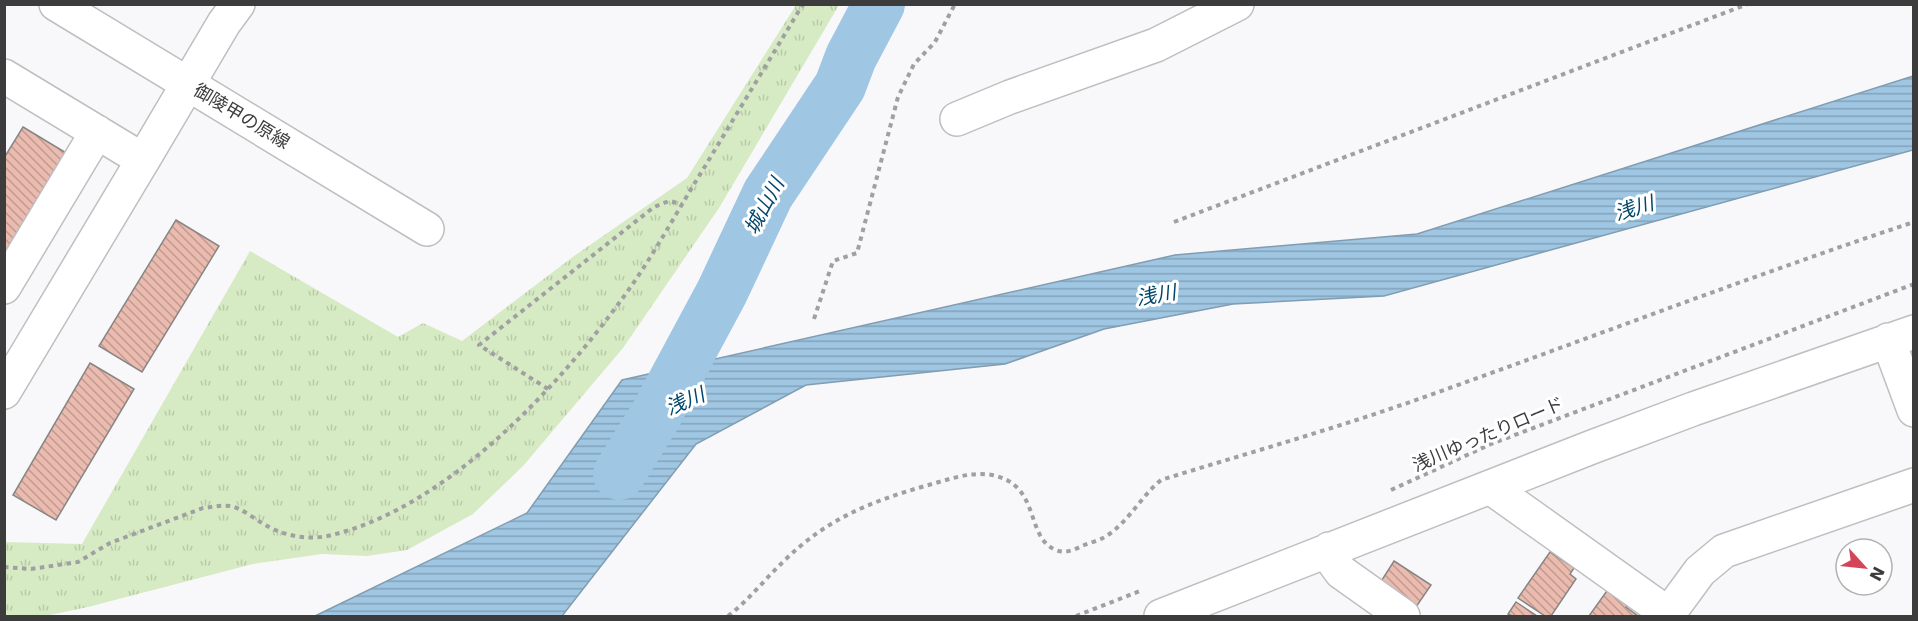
<svg xmlns="http://www.w3.org/2000/svg" width="1918" height="621" font-family="'DejaVu Sans','Noto Sans JP',sans-serif">
	<defs>
		<pattern id="grass-tufts" width="24" height="20" patternUnits="userSpaceOnUse" patternTransform="scale(1.5)"><rect width="24" height="20" fill="#d6eac3"/><path d="M3 7l-1-3M5 7V3M7 7l1-3M15 17l-1-3M17 17v-4M19 17l1-3" fill="none" stroke="#b9caa8"/></pattern>
		<pattern id="water-rules" width="6" height="5" patternUnits="userSpaceOnUse" patternTransform="scale(1.5)"><rect width="6" height="5" fill="#9fc6e3"/><path d="M0 2.5h6" fill="none" stroke="#83a2b9"/></pattern>
		<pattern id="building-back-hatch" width="6" height="6" patternUnits="userSpaceOnUse" patternTransform="scale(1.5)"><rect width="6" height="6" fill="#ebbbaf"/><path d="M-1 5l2 2M0 0l6 6M5-1l2 2" fill="none" stroke="#c09990"/></pattern>
	</defs>
	<rect width="100%" height="100%" fill="#f8f8fb"/>
	<path fill="url(#grass-tufts)" d="M 796,5 L 839,5 L 719,208 L 623,348 L 523,466 L 473,514 L 407,550 L 367,556 L 322,554 L 253,564 L 88,607 L 45,616 L 5,616 L 5,542 L 82,544 L 250,251 L 398,337 L 423,323 L 462,341 L 574,256 L 687,178 Z"/>
	<path fill="url(#water-rules)" stroke="#819db1" stroke-width="1.5" d="M 1913,76 L 1913,150 L 1384,296 L 1233,304 L 1104,329 L 1005,364 L 806,385 L 696,444 L 562,616 L 315,616 L 527,513 L 622,380 L 1175,255 L 1417,234 Z"/>
	<g fill="none" stroke-linecap="round" stroke-linejoin="round">
		<path stroke="#9fc6e3" stroke-width="52" d="M 619,474 L 657,413 L 722,292 L 768,194 L 840,86 L 851,57 L 879,4"/>
	</g>
	<path fill="url(#building-back-hatch)" stroke="#888584" stroke-width="1.5" d="M 23,127 L 68,154 L 4,261 L 4,158 Z
		M 176,220 L 219,246 L 142,372 L 99,346 Z
		M 90,363 L 134,389 L 56,520 L 13,495 Z
		M 1550,552 L 1574,568 L 1570,574 L 1576,579 L 1551,616 L 1545,616 L 1518,598 Z
		M 1394,561 L 1431,585 L 1416,607 L 1380,583 Z
		M 1609,588 L 1630,602 L 1626,607 L 1638,616 L 1589,616 Z
		M 1516,602 L 1537,616 L 1512,616 L 1508,614 Z"/>
	<g fill="none" stroke-linecap="round" stroke-linejoin="round">
		<defs>
			<path id="minor" d="M 56,4 L 427,229
				M 4,76 L 143,160 L 224,23 L 238,4
				M 957,119 L 1010,97 L 1156,45 L 1237,4
				M 4,287 L 97,132
				M 1888,340 L 1914,410
				M 4,392 L 143,160
				M 1490,487 L 1671,616
				M 1329,549 L 1333,561 L 1341,572 L 1403,616
				M 1161,616 L 1592,447 L 1693,409 L 1914,332
				M 1667,616 L 1700,571 L 1724,551 L 1914,485"/>
		</defs>
		<use href="#minor" stroke="#bfbfc2" stroke-width="36"/>
		<path stroke="#a0a0a2" stroke-width="4" stroke-dasharray="4.5 4.5" stroke-linecap="butt" d="M 1174,222 L 1748,4
			M 814,319 L 833,261 L 857,253 L 898,97 L 914,64 L 935,42 L 955,4
			M 548,389 L 479,345 L 654,207 L 669,201 L 682,204
			M 1391,490 L 1491,444 L 1914,284
			M 4,567 L 31,569 L 78,562 L 110,543 L 203,508 C 212,507 221,505 230,506 C 241,508 252,517 262,523 C 283,536 308,541 332,535 C 446,507 555,391 622,299 C 653,257 677,211 704,168 C 737,113 770,59 803,4
			M 728,616 C 748,601 765,579 783,562 C 825,520 869,502 925,486 C 947,480 970,471 992,475 C 1042,485 1024,537 1056,550 C 1065,554 1074,550 1082,546 C 1089,543 1097,541 1103,538 C 1127,525 1140,497 1161,480 C 1245,454 1330,430 1413,401 C 1580,342 1745,278 1914,222
			M 1076,616 L 1140,591"/>
		<use href="#minor" stroke="#fff" stroke-width="33"/>
	</g>
	<g text-anchor="middle" dominant-baseline="central" stroke-width="6" stroke-linejoin="round" paint-order="stroke">
		<g font-size="18" fill="#3c3c3d" stroke="#fff">
			<text transform="translate(242 116) rotate(31)">御陵甲の原線</text>
			<text transform="translate(1488 434) rotate(-23)">浅川ゆったりロード</text>
		</g>
		<g font-size="20" font-style="italic" fill="#00466c" stroke="#fff">
			<text transform="translate(764 206) rotate(-62)">城山川</text>
			<text transform="translate(1634 208) rotate(-17)">浅川</text>
			<text transform="translate(1156 295) rotate(-10)">浅川</text>
			<text transform="translate(685 401) rotate(-23)">浅川</text>
		</g>
	</g>
	<rect width="1918" height="621" fill="none" stroke="#3c3c3d" stroke-width="12"/>
	<g transform="translate(1864 567) rotate(117)"><circle r="28" fill="#ffffff" stroke="#b1b1b1" stroke-width="1.5"/>
	<path d="M0-4.5L10 22L0 15L-10 22Z" fill="#d5455a"/>
	<text y="-9" font-size="16" font-weight="bold" text-anchor="middle" fill="#3c3c3d">N</text>
	</g>
</svg>
